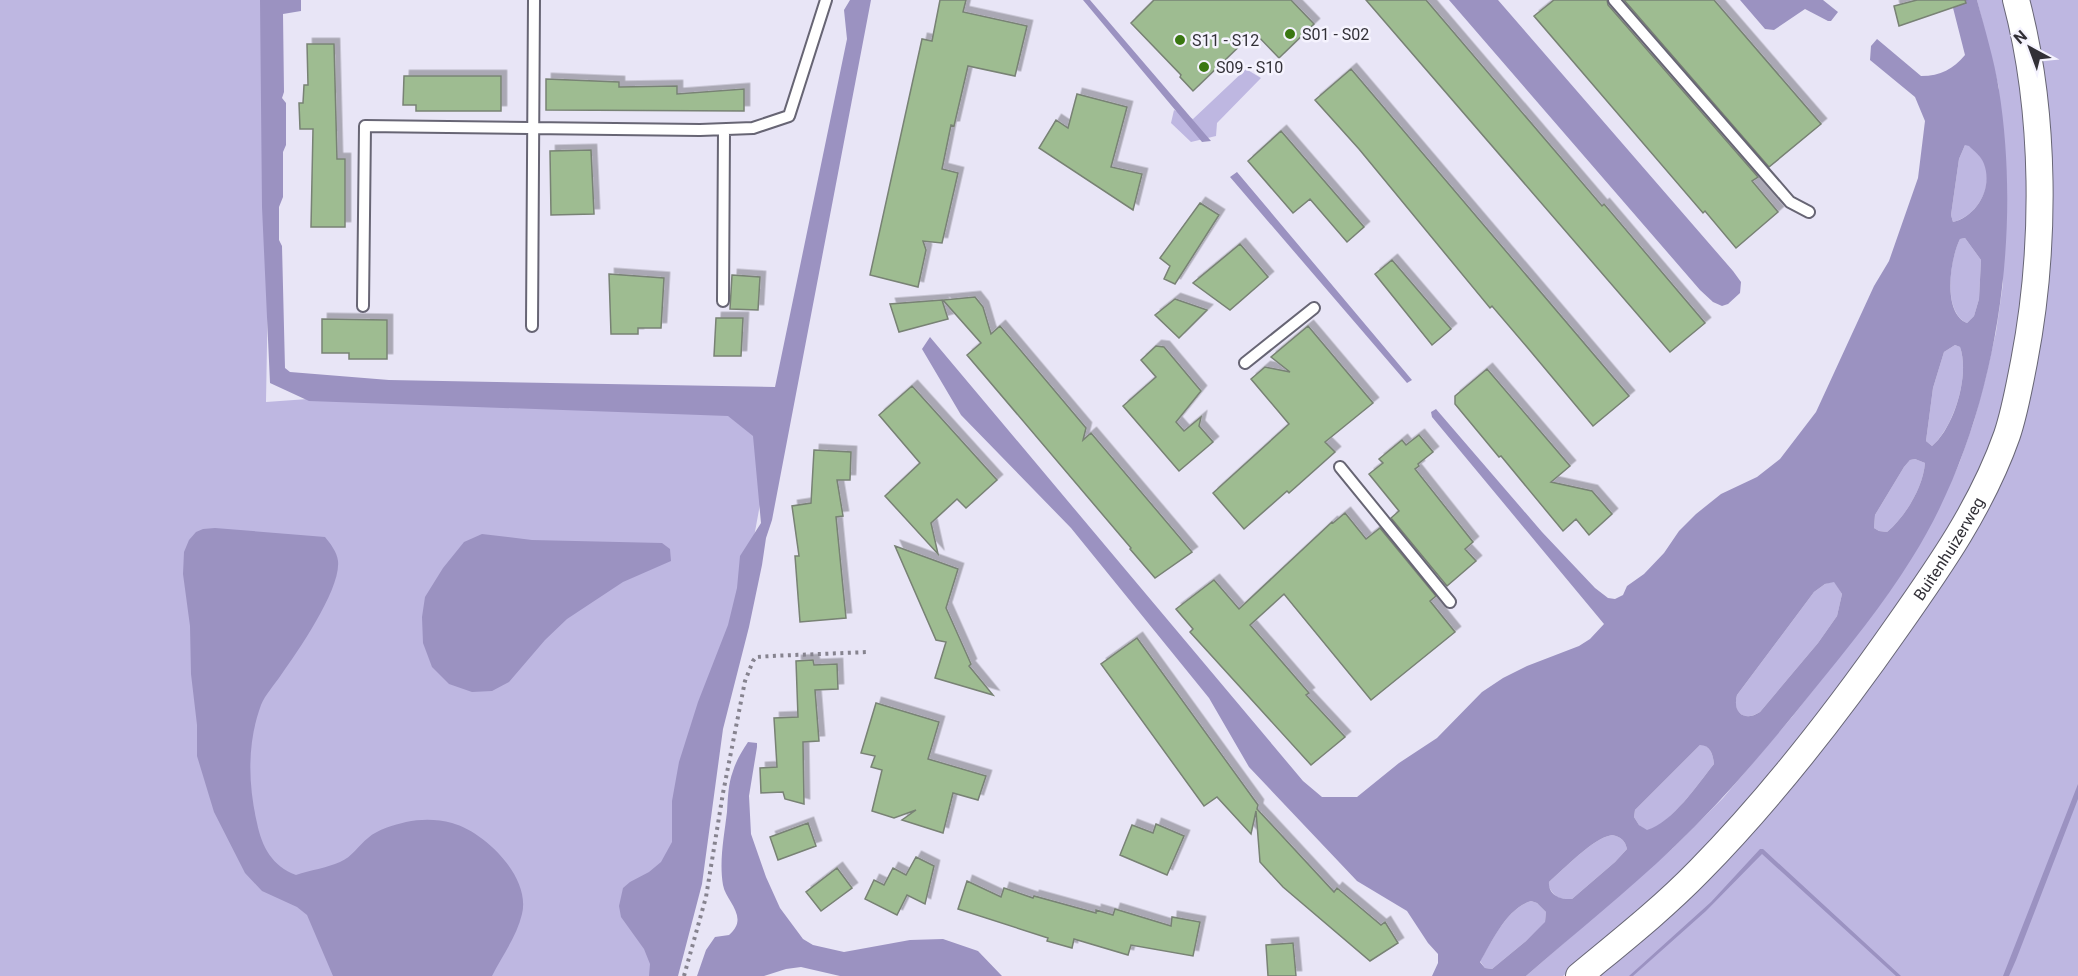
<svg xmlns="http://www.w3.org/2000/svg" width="2078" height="976" font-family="Roboto,sans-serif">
	<defs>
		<filter id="shadow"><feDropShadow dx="5.5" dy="-5.5" stdDeviation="0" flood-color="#0004"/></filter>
	</defs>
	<rect width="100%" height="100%" fill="#e8e5f6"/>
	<path fill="#beb7e1" d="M 0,0 L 273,0 L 266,402 L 392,393 L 778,406 L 737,630 L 664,976 L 0,976 Z
		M 1977,0 L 2005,0 L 2025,92 L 2029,229 L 2018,348 L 1987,463 L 1910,596 L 1769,777 L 1666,890 L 1563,976 L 1526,976 L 1673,848 L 1723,798 L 1792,717 L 1887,595 L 1939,507 L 1959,464 L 1974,421 L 1986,376 L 1996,332 L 2003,284 L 1999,88 Z
		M 2025,0 L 2078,0 L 2078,976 L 1593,976 L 1872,675 L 2031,378 Z
		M 1246,69 L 1261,78 L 1217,123 L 1216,136 L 1191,142 L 1171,123 L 1174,110 L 1193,119 Z
		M 1965,145 L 1969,145 C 1974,150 1982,157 1985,164 C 1993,188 1977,216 1953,222 L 1951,215 L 1959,159 Z
		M 1965,238 L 1981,260 L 1979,299 L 1974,316 L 1967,323 C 1942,312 1950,258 1960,239 Z
		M 1955,345 L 1960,347 C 1970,375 1954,427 1932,446 L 1926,441 L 1933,388 L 1944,352 Z
		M 1915,459 L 1925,463 C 1923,487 1906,516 1887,532 L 1879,531 L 1874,528 L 1875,515 L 1904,467 L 1910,460 Z
		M 1834,581 L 1842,594 L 1837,616 L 1818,643 L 1760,712 C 1744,722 1732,713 1737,695 L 1814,592 L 1825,584 Z
		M 1700,745 L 1705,745 C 1712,751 1713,755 1714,764 C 1697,785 1673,822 1647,831 L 1639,825 L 1634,817 L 1635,810 Z
		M 1612,835 C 1621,837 1625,840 1627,849 L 1615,862 L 1572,899 C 1560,900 1554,897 1549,887 L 1549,882 C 1564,869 1593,838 1612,835 Z
		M 1531,901 L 1537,903 L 1546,912 L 1545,923 L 1526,941 L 1492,969 L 1485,968 L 1480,961 C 1492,941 1507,908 1531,901 Z"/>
	<path fill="#9b92c1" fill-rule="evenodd" d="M 260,0 L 301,0 L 301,11 L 283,14 L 284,92 L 282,98 L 286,103 L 286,145 L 283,152 L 283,197 L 279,207 L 279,240 L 282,246 L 285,368 L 290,372 L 389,380 L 775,387 L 847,39 L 844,10 L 850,0 L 871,0 L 772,520 L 766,538 L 762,565 L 749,627 L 723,729 L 702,884 L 678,976 L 649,976 L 650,964 L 644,949 L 621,917 L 619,906 L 623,888 L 630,882 L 649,872 L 661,862 L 672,842 L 672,801 L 679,762 L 698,702 L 728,625 L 737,588 L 740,556 L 761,523 L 753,436 L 728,416 L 309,401 L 270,383 L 262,207 Z
		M 1083,0 L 1090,0 L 1211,141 L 1202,142 Z
		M 1449,0 L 1498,0 L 1733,271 L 1741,282 L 1740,293 L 1728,304 L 1722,306 L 1713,302 L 1700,290 Z
		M 1740,0 L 1823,0 L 1838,12 L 1831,21 L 1828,21 L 1805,9 L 1774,30 L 1765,29 Z
		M 1951,0 L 1977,0 C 1985,30 1994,59 1999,90 C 2023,242 1995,426 1912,558 C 1883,605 1847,649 1812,692 C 1769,746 1724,799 1674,847 C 1627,892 1575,933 1526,976 L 1432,976 L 1438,963 L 1438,954 L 1428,943 L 1407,911 L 1357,881 L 1249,767 L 1209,698 L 1071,528 L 961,415 L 922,349 L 930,337 L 1303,781 L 1322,797 L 1357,797 L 1399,763 L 1437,738 L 1482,692 L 1503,678 L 1527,666 L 1579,646 L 1590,639 L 1604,624 L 1432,417 L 1431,412 L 1436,409 L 1542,532 L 1595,588 L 1608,598 L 1615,599 L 1623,595 L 1627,586 L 1644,574 L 1664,553 L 1679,531 L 1696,514 L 1721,494 L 1757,477 L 1780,459 L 1816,412 L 1874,286 L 1889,261 L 1918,178 L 1925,121 L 1915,97 L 1870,60 L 1871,46 L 1877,39 L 1921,76 C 1941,76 1953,69 1965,55 ZM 1965,145 L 1969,146 C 1974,151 1982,157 1984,164 C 1993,188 1977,216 1953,222 L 1951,215 L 1959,159 ZM 1965,238 L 1981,260 L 1979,299 L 1974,316 L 1967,323 C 1942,313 1950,259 1960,239 ZM 1955,345 L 1960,347 C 1970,375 1954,428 1932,446 L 1926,441 L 1933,388 L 1944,352 ZM 1915,459 L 1925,463 C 1923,487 1906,516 1887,532 L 1879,531 L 1874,528 L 1875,515 L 1904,467 L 1910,460 ZM 1834,582 L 1842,594 L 1837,616 L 1818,643 L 1760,712 C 1745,722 1732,713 1737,695 L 1814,592 L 1825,584 ZM 1700,745 C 1710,745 1713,754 1714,764 C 1697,785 1673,822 1647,830 L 1639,825 L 1634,817 L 1635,810 ZM 1612,835 C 1621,837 1625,840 1627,849 L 1615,862 L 1572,899 C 1561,900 1548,895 1549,882 C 1564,869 1593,838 1612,835 ZM 1531,901 L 1537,903 L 1546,912 L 1545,922 L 1526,941 L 1492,969 L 1485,968 L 1480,962 C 1492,941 1507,908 1531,901 Z
		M 1237,172 L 1412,380 L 1407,383 L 1230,177 Z
		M 215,528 L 325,537 C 330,543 337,552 338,561 C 341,589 298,651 281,675 C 275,684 265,695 261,705 C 247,743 248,784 257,823 C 262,847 272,866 296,875 C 310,870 327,868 340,862 C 352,857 359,845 368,838 C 378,829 394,825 406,822 C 421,819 437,819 452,823 C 485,832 531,877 522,914 C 517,936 502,956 492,976 L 333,976 L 307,915 L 297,907 L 262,891 L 245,873 L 214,812 L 197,756 L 197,725 L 191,674 L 190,626 L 183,574 L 184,552 L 189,540 L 196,532 L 203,529 Z
		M 482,534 L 532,540 L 662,543 L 670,549 L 671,561 L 623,582 L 567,619 L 545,640 L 509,682 L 492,691 L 472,692 L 449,684 L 432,667 L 423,643 L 422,617 L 425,597 L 443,568 L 464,542 Z
		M 748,742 L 757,743 L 757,747 L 749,796 L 751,834 L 766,877 L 780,908 L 803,939 L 813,945 L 844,952 L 910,940 L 943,939 L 978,951 L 1002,976 L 840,976 L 801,967 L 786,969 L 764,976 L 697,976 L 706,950 L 715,937 L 729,935 C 750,917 726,902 723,885 C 719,861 724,837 727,812 C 728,798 728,784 733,771 C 736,761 742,751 748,742 Z
		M 2078,784 L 2078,799 L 2016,960 L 2009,976 L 2003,976 Z
		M 1760,849 L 1763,849 L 1901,976 L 1896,976 L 1762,854 L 1706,911 L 1633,976 L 1629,976 L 1711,902 Z"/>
	<path fill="#9ebc91" stroke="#788274" stroke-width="1.5" filter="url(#shadow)" d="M 940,0 L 966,0 L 963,12 L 1027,26 L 1015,76 L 968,66 L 954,126 L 951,125 L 942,169 L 958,173 L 942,243 L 923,241 L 926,250 L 918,287 L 870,275 L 922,39 L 932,41 Z
		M 1154,0 L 1291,0 L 1314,24 L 1279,58 L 1254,32 L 1193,91 L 1180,77 L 1181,75 L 1131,23 Z
		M 1366,0 L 1426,0 L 1602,206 L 1604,204 L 1705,323 L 1670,352 Z
		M 1554,0 L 1607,0 L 1608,5 L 1758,177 L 1752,181 L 1778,212 L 1736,248 L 1705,211 L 1703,213 L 1534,16 Z
		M 1624,0 L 1714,0 L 1821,124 L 1769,167 Z
		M 1917,0 L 1965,0 L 1966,3 L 1899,26 L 1894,6 Z
		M 307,44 L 334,44 L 337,159 L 345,159 L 345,227 L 311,227 L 313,129 L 300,129 L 299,103 L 303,103 L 304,85 L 308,85 Z
		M 1351,69 L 1629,396 L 1593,426 L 1527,347 L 1492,306 L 1490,308 L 1359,149 L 1315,100 Z
		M 404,76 L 501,76 L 501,111 L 416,111 L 416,105 L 403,105 Z
		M 546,79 L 619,82 L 619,87 L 677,86 L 677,94 L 744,89 L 744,111 L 546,110 Z
		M 1077,94 L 1127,107 L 1111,167 L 1142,174 L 1133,210 L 1039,148 L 1056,120 L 1068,128 Z
		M 1281,131 L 1364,227 L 1347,242 L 1310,199 L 1293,213 L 1248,161 Z
		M 591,150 L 594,214 L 551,215 L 550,151 Z
		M 1200,203 L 1219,215 L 1175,284 L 1164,279 L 1170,266 L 1160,258 Z
		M 1240,244 L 1268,277 L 1230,310 L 1193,283 Z
		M 1392,260 L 1451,329 L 1432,345 L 1375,274 Z
		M 609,274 L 664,278 L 661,328 L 638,328 L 638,334 L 611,334 Z
		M 732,275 L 760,277 L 758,310 L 730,309 Z
		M 975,297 L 983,307 L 991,334 L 1000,326 L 1086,428 L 1083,440 L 1091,433 L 1192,552 L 1155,578 L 1130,549 L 1131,548 L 967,355 L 981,343 L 943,300 Z
		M 1175,299 L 1207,310 L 1179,338 L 1155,315 Z
		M 942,300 L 948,319 L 899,332 L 890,304 Z
		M 716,318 L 743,318 L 741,356 L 714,356 Z
		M 322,319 L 387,320 L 387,359 L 349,359 L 349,353 L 322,353 Z
		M 1308,326 L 1373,403 L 1325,442 L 1335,452 L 1289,493 L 1287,491 L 1244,529 L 1213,493 L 1289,424 L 1251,379 L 1265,367 L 1290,372 L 1271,357 Z
		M 1156,346 L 1164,347 L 1201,391 L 1176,422 L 1184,431 L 1201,417 L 1199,426 L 1213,442 L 1179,471 L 1123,406 L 1156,377 L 1141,360 Z
		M 1487,369 L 1570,466 L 1551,482 L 1592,491 L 1612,514 L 1589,535 L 1576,519 L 1563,531 L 1501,456 L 1499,457 L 1455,404 L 1455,396 Z
		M 912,386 L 997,480 L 966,508 L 957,499 L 931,523 L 938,554 L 885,496 L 920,463 L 879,415 Z
		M 1419,435 L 1433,452 L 1418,464 L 1419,466 L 1415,469 L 1473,542 L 1465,549 L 1476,561 L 1447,586 L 1391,518 L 1399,511 L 1369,474 L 1383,463 L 1379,459 L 1402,440 L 1406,445 Z
		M 814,450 L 851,452 L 850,480 L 837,480 L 843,516 L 836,517 L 846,618 L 800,622 L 795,556 L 799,556 L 792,506 L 811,503 Z
		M 1345,513 L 1366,539 L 1380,528 L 1436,596 L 1430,601 L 1455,632 L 1371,700 L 1284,594 L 1250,625 L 1309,693 L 1306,695 L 1345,737 L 1311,765 L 1190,632 L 1193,629 L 1176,609 L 1214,580 L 1239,609 L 1332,522 L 1333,523 Z
		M 895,546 L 958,569 L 946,608 L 971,664 L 969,666 L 993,695 L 935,678 L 946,642 L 936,640 Z
		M 1137,638 L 1258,805 L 1257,809 L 1334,892 L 1337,888 L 1381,925 L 1385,922 L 1398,943 L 1370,961 L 1283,887 L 1260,862 L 1256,811 L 1251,834 L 1217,797 L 1204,806 L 1101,664 Z
		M 813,660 L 814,665 L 837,664 L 838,689 L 815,690 L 819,741 L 803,742 L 804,804 L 785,799 L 783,792 L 761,793 L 760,768 L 777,767 L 774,718 L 798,717 L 796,661 Z
		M 876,703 L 939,722 L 928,759 L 986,776 L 978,800 L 953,793 L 943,833 L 902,820 L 916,810 L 894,818 L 872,811 L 882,770 L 871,767 L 875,756 L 861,753 Z
		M 808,823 L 816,846 L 778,860 L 770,837 Z
		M 1156,824 L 1184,836 L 1167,875 L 1120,855 L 1132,825 L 1153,833 Z
		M 916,857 L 934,866 L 925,904 L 907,895 L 897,915 L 865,899 L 874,880 L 884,885 L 893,868 L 906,875 Z
		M 837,868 L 852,888 L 821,911 L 806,892 Z
		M 967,881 L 1001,897 L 1004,888 L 1033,898 L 1034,896 L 1096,913 L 1096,910 L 1113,915 L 1115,909 L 1171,926 L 1172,917 L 1200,922 L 1193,956 L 1131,945 L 1128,955 L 1074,939 L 1072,948 L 1047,941 L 1048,938 L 958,909 Z
		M 1293,943 L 1296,976 L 1268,976 L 1266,945 Z"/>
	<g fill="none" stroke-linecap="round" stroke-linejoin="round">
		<defs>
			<path id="service" d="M 1614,0 L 1790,202 L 1809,212
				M 723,301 L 724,130
				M 363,306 L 365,126 L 700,130 L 753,128 L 789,116 L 826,0
				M 532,326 L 534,0
				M 1245,363 L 1314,308
				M 1340,467 L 1450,602"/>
			<g id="tertiary">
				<path id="s1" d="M 1579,976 C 1620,942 1662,909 1699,871 C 1770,799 1839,710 1897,627 C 1940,566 1982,506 2007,435 C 2015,411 2019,387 2024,362 C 2046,248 2046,113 2016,0"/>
			</g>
		</defs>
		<use href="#service" stroke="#676574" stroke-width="14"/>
		<use href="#tertiary" stroke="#676574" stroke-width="28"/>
		<path stroke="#86838f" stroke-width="4" stroke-dasharray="3 4.5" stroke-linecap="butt" d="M 684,976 L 706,897 L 723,793 L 745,681 L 753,661 L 756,657 L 771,656 L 868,652"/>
		<use href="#service" stroke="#fff" stroke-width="10"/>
		<use href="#tertiary" stroke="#fff" stroke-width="26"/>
	</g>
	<g fill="#3a7711" stroke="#f5f3fe" stroke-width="2">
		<circle cx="1290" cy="34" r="6"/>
		<circle cx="1180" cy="40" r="6"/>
		<circle cx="1204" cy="67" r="6"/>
	</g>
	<g text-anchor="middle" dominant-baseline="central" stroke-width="5" stroke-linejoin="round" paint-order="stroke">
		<g font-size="16" fill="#323037" stroke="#f5f3fe" text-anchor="start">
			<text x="1302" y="34">S01 - S02</text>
			<text x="1192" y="40">S11 - S12</text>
			<text x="1216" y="67">S09 - S10</text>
		</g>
		<g font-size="16" fill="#323037" stroke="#f5f3fe">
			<text stroke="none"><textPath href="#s1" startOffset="568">Buitenhuizerweg</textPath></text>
		</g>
	</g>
	<g transform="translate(2030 48) rotate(319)" stroke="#f5f3fe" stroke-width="4.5" paint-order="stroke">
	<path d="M0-4.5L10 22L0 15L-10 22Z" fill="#323037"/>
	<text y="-9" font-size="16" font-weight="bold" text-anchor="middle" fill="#323037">N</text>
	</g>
</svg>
